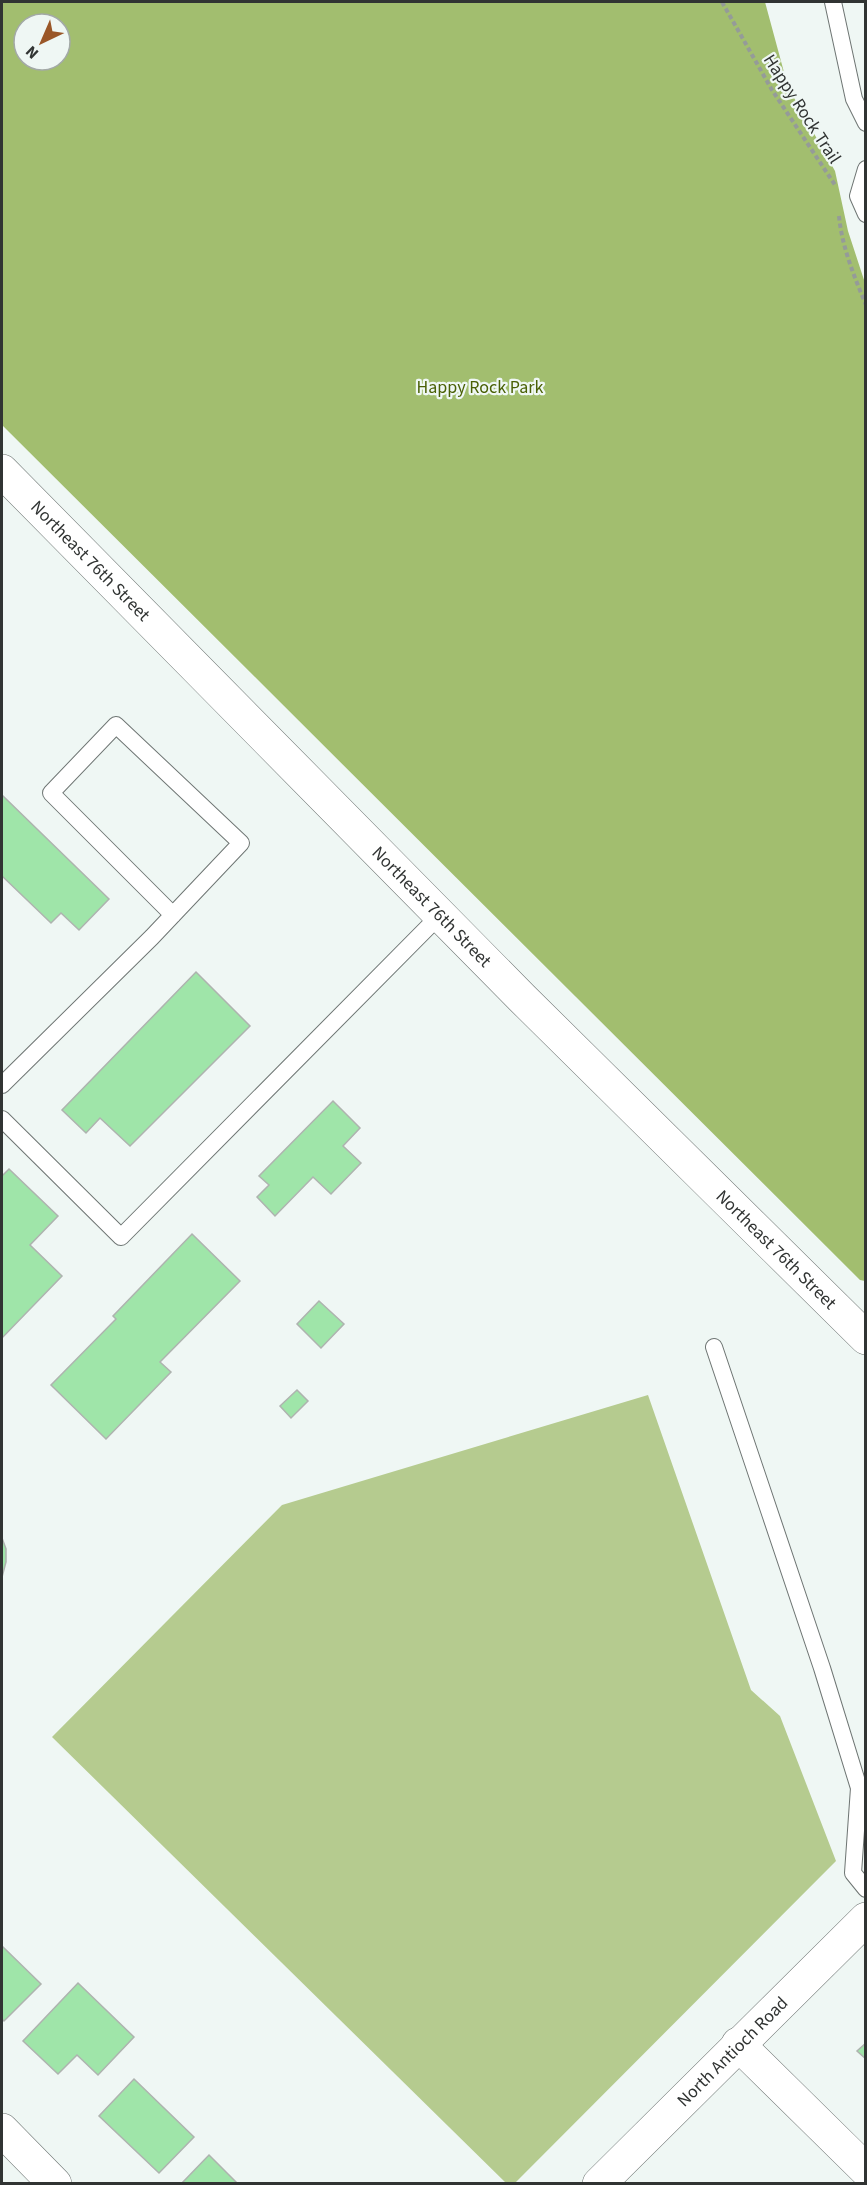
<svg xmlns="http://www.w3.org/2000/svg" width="867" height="2185" font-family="'Source Sans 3',sans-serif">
	<rect width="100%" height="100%" fill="#eff7f4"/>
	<path fill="#b5cb8f" d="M 648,1395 L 751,1690 L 780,1716 L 836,1861 L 515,2183 L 506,2183 L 52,1737 L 282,1505 Z"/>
	<path fill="#a2be6f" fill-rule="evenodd" d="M 2,2 L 765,2 L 788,87 L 835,171 L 848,231 L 865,283 L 865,1281 L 860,1280 L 2,425 ZM 24,24 L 60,24 L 60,60 L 24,60 Z"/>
	<path fill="#9fe5a9" stroke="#aeb3af" stroke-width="1.5" d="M 2,795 L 109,899 L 79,930 L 61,913 L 51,923 L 2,876 Z
		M 196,972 L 250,1026 L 130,1146 L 100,1118 L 86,1133 L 62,1110 Z
		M 333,1101 L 360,1128 L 343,1146 L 361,1163 L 331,1194 L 313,1177 L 275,1216 L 257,1197 L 269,1185 L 259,1176 Z
		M 9,1169 L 58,1216 L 30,1245 L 62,1276 L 2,1338 L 2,1176 Z
		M 192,1234 L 240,1281 L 160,1362 L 171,1372 L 106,1439 L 51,1385 L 116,1319 L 113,1316 Z
		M 319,1301 L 344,1324 L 321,1348 L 297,1324 Z
		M 297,1390 L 308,1401 L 291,1418 L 280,1406 Z
		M 2,1538 L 6,1549 L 6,1562 L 2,1577 Z
		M 2,1946 L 41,1984 L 4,2021 L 2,2019 Z
		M 78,1983 L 134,2037 L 98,2075 L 77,2055 L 58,2074 L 23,2041 Z
		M 866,2043 L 866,2059 L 857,2051 Z
		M 134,2079 L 194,2137 L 159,2173 L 99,2116 Z
		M 209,2155 L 238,2184 L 181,2184 Z"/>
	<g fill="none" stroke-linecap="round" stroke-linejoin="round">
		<defs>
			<path id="service" d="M 833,2 L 854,99 L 866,123
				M 866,169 L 858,196 L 866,214
				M 2,1085 L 152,937 L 241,843 L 116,725 L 51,793 L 173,915
				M 2,1119 L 121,1237 L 440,915
				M 714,1347 L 822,1668 L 859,1788 L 853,1873 L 866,1889"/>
			<g id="minor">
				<path id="s1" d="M 2,471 L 522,998 L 866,1338"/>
				<path d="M 738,2044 L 866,2170"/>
				<path d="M 2,2130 L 55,2184"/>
			</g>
			<g id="tertiary">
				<path id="s2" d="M 599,2184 L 866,1919"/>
			</g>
		</defs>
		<use href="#service" stroke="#6e7573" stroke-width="18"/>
		<use href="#minor" stroke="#6e7573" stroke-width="34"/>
		<use href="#tertiary" stroke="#6e7573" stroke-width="34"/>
		<path stroke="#959b99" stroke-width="4" stroke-dasharray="4.5 3" stroke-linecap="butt" d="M 722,2 L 772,90 L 835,185
			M 839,216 C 842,247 854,276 866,305"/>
		<use href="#service" stroke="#fff" stroke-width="16"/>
		<use href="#minor" stroke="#fff" stroke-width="33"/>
		<use href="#tertiary" stroke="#fff" stroke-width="33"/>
	</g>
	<g text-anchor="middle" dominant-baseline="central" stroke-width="4.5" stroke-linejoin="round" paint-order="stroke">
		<g font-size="18" fill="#313433" stroke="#eff7f4">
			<text transform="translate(802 109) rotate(57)">Happy Rock Trail</text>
			<text stroke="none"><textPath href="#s1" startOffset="126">Northeast 76th Street</textPath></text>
			<text stroke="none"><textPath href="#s1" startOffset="612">Northeast 76th Street</textPath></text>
			<text stroke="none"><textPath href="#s1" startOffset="1098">Northeast 76th Street</textPath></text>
			<text stroke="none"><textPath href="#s2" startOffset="188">North Antioch Road</textPath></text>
		</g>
		<g font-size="18" fill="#496005" stroke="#eff7f4">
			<text x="480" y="387">Happy Rock Park</text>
		</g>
	</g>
	<rect width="867" height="2185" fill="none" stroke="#313433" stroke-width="6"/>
	<g transform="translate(42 42) rotate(224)"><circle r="28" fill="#eff7f4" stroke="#a3a9a7" stroke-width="1.5"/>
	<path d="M0-4.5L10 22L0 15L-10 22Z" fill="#9a5728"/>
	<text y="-9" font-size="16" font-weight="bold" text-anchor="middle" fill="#313433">N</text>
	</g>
</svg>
